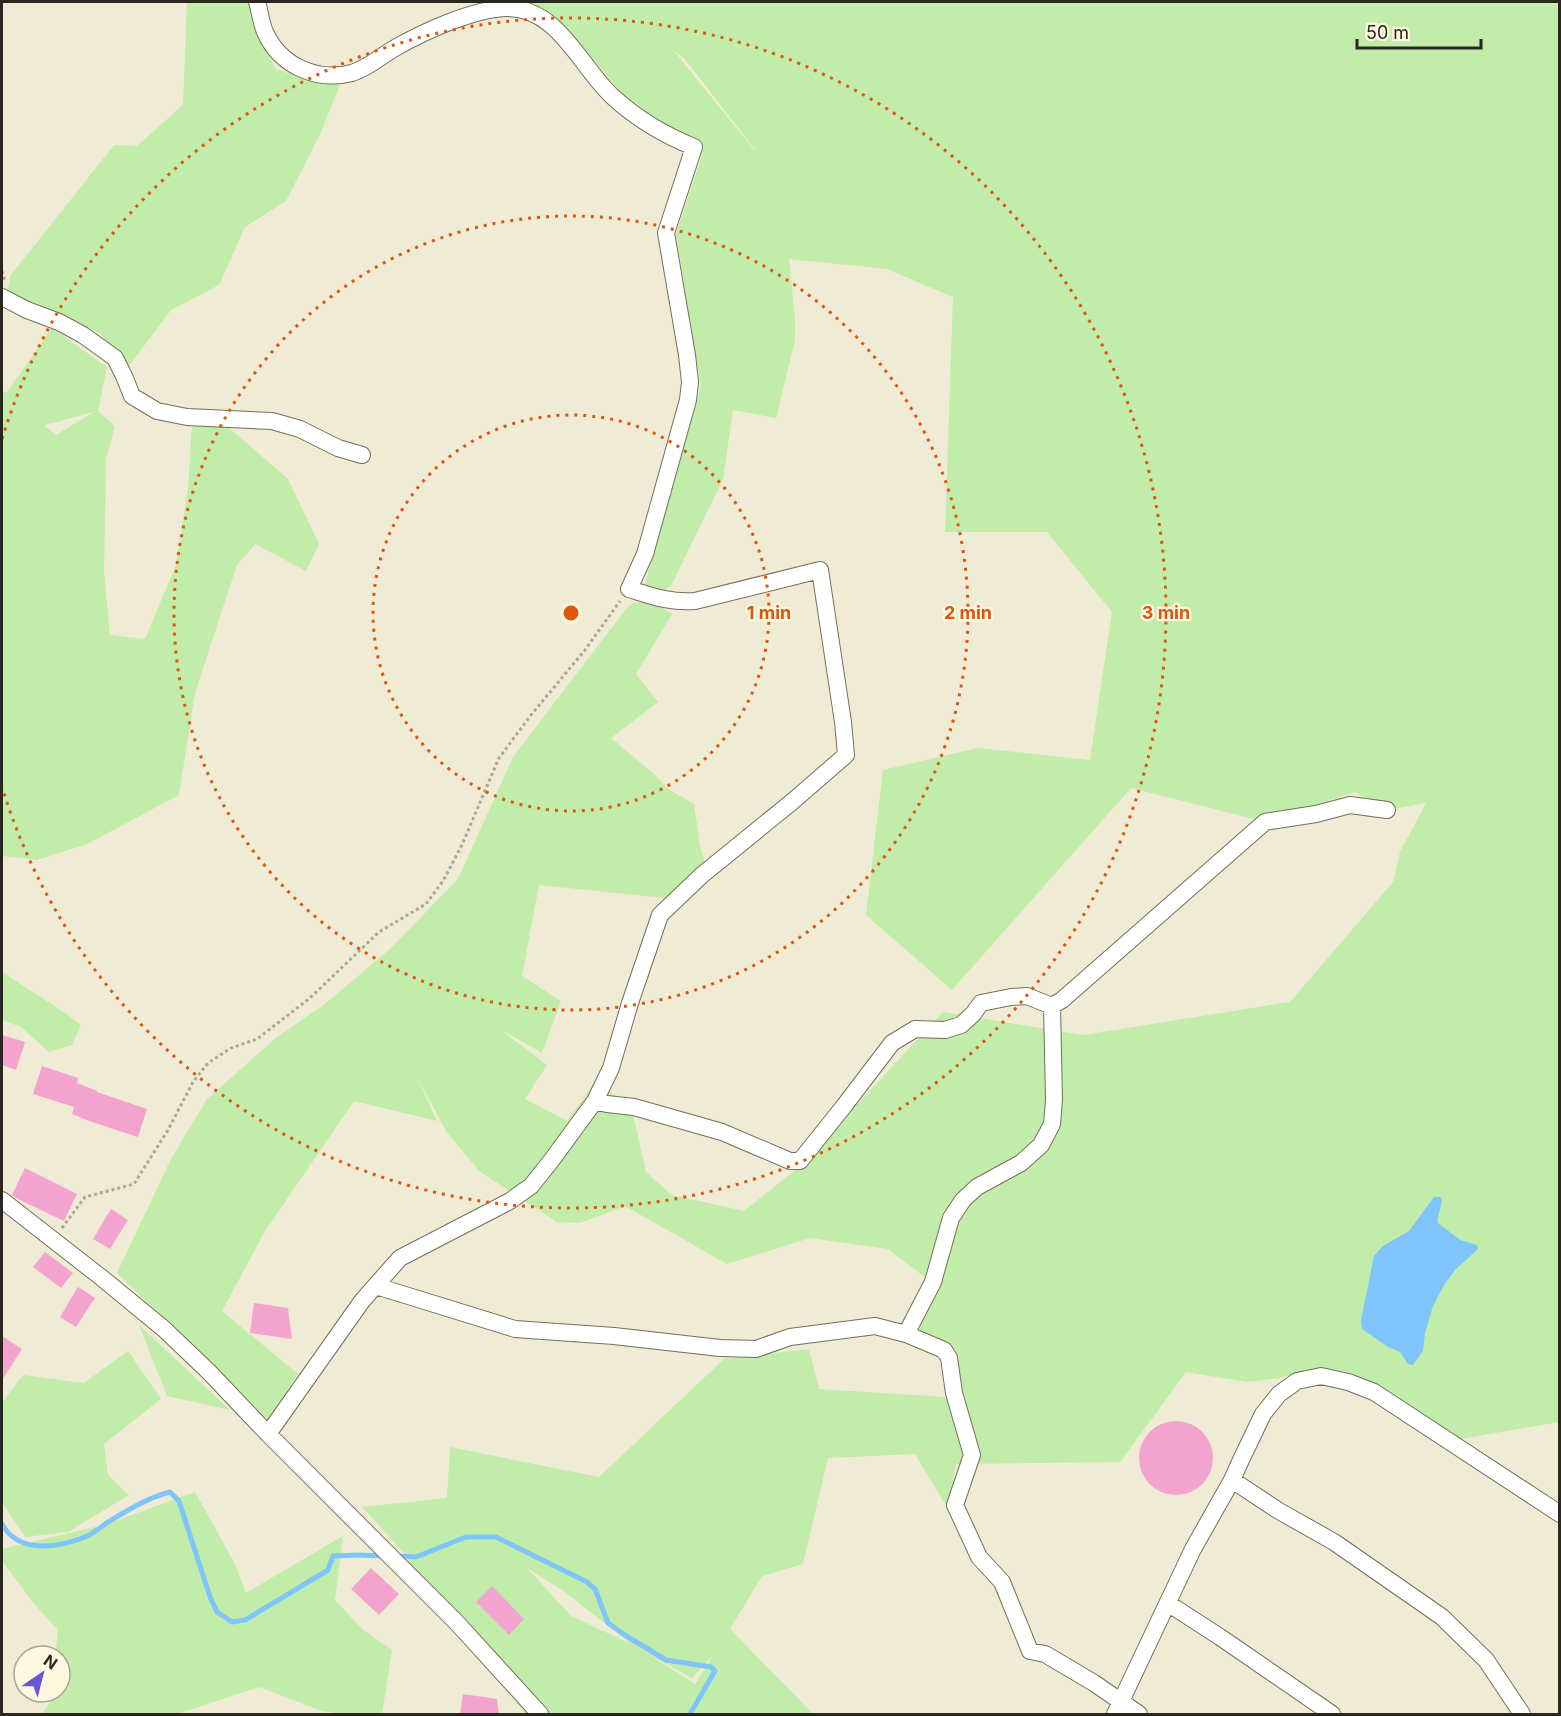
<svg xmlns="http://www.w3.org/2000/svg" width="1561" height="1716" font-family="Inter,sans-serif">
	<rect width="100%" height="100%" fill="#f0ebd4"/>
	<path fill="#c1eca9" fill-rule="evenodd" d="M 187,2 L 251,2 L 275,69 L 300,77 L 340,85 L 321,132 L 286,201 L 245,227 L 219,285 L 171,310 L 129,366 C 121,354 107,348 101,334 L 7,292 L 11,275 L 114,145 L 137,146 L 183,105 Z
		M 523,2 L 1559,2 L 1559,1422 L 1460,1439 L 1390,1392 L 1348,1372 L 1311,1369 L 1280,1378 L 1247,1382 L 1186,1372 L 1120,1462 L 956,1464 L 948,1509 L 915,1454 L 828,1458 L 803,1564 L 762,1576 L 730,1629 L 813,1714 L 525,1714 L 448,1603 L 426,1579 L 410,1566 L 405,1554 L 362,1507 L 447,1498 L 450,1447 L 599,1477 L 724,1359 L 809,1349 L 819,1389 L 960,1398 L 956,1350 L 919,1331 L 931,1282 L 888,1249 L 810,1238 L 727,1264 L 625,1206 L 580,1223 L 557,1222 L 479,1171 L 446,1131 L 417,1077 L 437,1121 L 354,1101 L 265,1231 L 222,1311 L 298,1374 L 268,1420 L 117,1273 L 171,1159 L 207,1099 L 277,1037 L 325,1004 L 390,949 L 458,879 L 513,757 L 626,609 L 633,603 L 653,603 L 672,614 L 636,674 L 658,702 L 611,738 L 654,774 L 668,789 L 694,804 L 700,846 L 705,864 L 665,898 L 539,885 L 522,976 L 561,1001 L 542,1053 L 500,1029 L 547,1065 L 525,1099 L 567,1121 L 596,1081 L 632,1110 L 646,1172 L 672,1195 L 744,1211 L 798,1168 L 943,1012 L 1083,1035 L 1290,1002 L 1393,882 L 1400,852 L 1426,803 L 1387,810 L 1355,792 L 1265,822 L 1131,788 L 952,990 L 866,915 L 883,770 L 978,748 L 1090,760 L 1112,612 L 1047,532 L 945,532 L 953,297 L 887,269 L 789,259 L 795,320 L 795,340 L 776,418 L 733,410 L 723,479 L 671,586 L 660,592 L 644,587 L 701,387 L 676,234 L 703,152 L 626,98 L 598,65 L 541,8 ZM 674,51 L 684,58 L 756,151 L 755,151 ZM 527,1568 L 565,1592 L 631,1644 L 571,1616 ZM 648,1654 L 692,1678 L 714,1654 L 695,1684 Z
		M 52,328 L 107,367 L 98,411 L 115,426 L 106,459 L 104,572 L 110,635 L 145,639 L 176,565 L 188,488 L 192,426 L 226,425 L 288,479 L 319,544 L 306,571 L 255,544 L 237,565 L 195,693 L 179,795 L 87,844 L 37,860 L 2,856 L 2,392 L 7,392 ZM 94,412 L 56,435 L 45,426 L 45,425 Z
		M 2,971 C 27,990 56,1005 81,1025 L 72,1045 L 49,1052 L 21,1027 L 2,1020 Z
		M 139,1325 L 230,1410 L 167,1396 Z
		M 128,1351 L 161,1399 L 104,1444 L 108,1475 L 129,1495 L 68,1532 L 25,1537 L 2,1502 L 2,1403 L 23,1375 L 84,1383 Z
		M 195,1492 L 235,1564 L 246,1593 L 343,1536 L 335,1600 L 363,1630 L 392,1650 L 382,1714 L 342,1714 L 322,1711 L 259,1687 L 177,1714 L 42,1714 L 50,1702 L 51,1692 L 60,1692 L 60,1656 L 55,1656 L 58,1630 L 35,1605 L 2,1561 L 2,1549 L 104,1525 Z"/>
	<path fill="#80c4fc" d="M 1434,1197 L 1440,1197 L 1442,1200 C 1441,1209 1437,1214 1438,1223 L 1460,1240 L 1477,1245 L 1478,1249 L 1455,1270 L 1444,1285 L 1433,1306 L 1425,1333 L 1423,1351 L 1413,1365 L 1408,1364 L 1400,1352 L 1388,1347 L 1362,1329 L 1361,1320 L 1374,1256 L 1383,1246 L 1409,1231 Z"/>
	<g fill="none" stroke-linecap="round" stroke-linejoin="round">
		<path stroke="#80c4fc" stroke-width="5" d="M 2,1524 C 18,1554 58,1548 85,1537 C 93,1534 101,1527 108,1522 C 128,1510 147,1498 170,1492 L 179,1501 L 210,1597 L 217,1612 L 232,1622 L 245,1620 L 328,1570 L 333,1556 L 358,1555 L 385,1556
			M 397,1556 L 416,1557 L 466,1537 L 496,1537 L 587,1582 L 595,1589 L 608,1623 L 625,1635 L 666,1660 L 711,1667 L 715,1671 L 690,1714"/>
	</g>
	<path fill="#f3a4ce" d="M 2,1035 L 25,1042 L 16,1070 L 2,1065 Z
		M 42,1066 L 78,1078 L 77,1083 L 97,1091 L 97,1092 L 147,1109 L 138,1137 L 89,1121 L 72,1114 L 74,1107 L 33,1094 Z
		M 25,1168 L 77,1194 L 64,1221 L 18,1199 L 12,1195 Z
		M 111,1209 L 128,1220 L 110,1249 L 93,1239 Z
		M 45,1252 L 73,1273 L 61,1288 L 33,1267 Z
		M 78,1287 L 95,1298 L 76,1327 L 60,1317 Z
		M 254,1303 L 288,1308 L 292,1339 L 250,1333 Z
		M 2,1336 L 22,1349 L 2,1380 Z
		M1139 1458a37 37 0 1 1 74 0a37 37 0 1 1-74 0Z
		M 371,1568 L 399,1594 L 379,1615 L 351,1589 Z
		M 492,1586 L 524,1619 L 509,1635 L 476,1602 Z
		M 463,1694 L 497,1699 L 499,1714 L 460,1714 Z"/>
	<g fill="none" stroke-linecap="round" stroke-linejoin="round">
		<defs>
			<path id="minor" d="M 257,2 C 260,11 261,23 265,32 C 280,66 317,82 352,73 C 368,68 381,56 395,48 C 425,31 471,10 505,8 C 558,6 580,67 613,97 C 637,119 664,135 694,147 L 666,233 L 687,355 L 690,382 L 688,400 L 645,554 L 629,589 C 652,596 670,603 695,601 L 820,570 L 843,722 L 846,755 L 793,801 L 702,875 L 660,915 L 630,1003 L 611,1068 L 595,1101 L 551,1161 L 531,1186 L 510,1201 L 400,1258 L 362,1301 L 268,1434
				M 2,297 L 27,310 L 59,322 L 83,335 L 115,358 L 124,376 L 132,396 L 157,411 L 187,417 L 272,421 L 300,429 L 338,448 L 362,455
				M 1052,1006 L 1062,1000 L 1265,822 L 1316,814 L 1350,805 L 1387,810
				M 595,1101 L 607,1104 L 634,1107 L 722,1132 L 790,1161 L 800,1161 L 844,1106 L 892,1043 L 915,1029 L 945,1030 L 961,1025 L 973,1014 L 981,1003 L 1011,997 L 1027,996 L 1052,1006
				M 2,1200 L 102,1278 L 164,1329 L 209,1372 L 268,1434 L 458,1624 L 540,1714
				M 376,1286 L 515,1329 L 614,1336 L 720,1348 L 756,1349 L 790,1337 L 875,1326 L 906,1334 L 944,1350 L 949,1358 L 954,1393 L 972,1455 L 955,1505 L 979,1557 L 1002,1582 L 1030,1651 L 1045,1654 L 1094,1683 L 1139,1714
				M 906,1334 L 933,1282 L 951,1218 L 963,1200 L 977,1187 L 1021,1163 L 1041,1145 L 1052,1124 L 1054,1100 L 1052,1006
				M 1232,1480 L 1279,1511 L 1334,1542 L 1442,1617 L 1486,1660 L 1522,1714
				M 1169,1604 L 1220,1637 L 1332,1714
				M 1115,1714 L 1193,1549 L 1232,1480 L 1240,1462 L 1263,1414 L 1279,1394 L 1297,1381 L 1321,1376 L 1348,1382 L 1374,1392 L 1560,1514"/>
		</defs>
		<use href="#minor" stroke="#736f5a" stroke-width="18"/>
		<path stroke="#aaa694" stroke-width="3" stroke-dasharray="3 3" stroke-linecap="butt" d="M 2,271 L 4,278 L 2,282
			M 62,1228 L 85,1197 L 134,1184 L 168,1130 L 193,1082 L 208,1063 L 231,1048 L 257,1039 L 310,998 L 379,932 L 426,904 L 443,881 L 461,847 L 499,758 L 531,715 L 585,650 L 620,601"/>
		<use href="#minor" stroke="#fff" stroke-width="16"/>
	</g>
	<g fill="none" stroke="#de560d" stroke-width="3" stroke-dasharray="3 6">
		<circle cx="571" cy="613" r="198"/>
		<circle cx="571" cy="613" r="397"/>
		<path d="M2 439A595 595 0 1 1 2 787"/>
	</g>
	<circle cx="571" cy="613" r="9" fill="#de560d" stroke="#fef8e1" stroke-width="3"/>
	<g font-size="18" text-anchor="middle" font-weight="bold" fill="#de560d" stroke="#fef8e1" stroke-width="4.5" stroke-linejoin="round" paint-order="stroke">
		<text x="769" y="619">1 min</text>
		<text x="968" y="619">2 min</text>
		<text x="1166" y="619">3 min</text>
	</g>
	<rect width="1561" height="1716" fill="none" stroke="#29271f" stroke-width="6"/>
	<g transform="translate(42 1674) rotate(35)"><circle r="28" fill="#fef8e1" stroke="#a9a493" stroke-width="1.5"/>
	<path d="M0-4.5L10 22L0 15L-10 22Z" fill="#6459d2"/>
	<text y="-9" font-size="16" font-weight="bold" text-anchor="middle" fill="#29271f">N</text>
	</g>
	<path d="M1357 39v9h124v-9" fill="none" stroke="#29271f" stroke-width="3"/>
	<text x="1366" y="39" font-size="18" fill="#29271f" stroke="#fef8e1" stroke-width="4.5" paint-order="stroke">50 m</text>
</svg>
